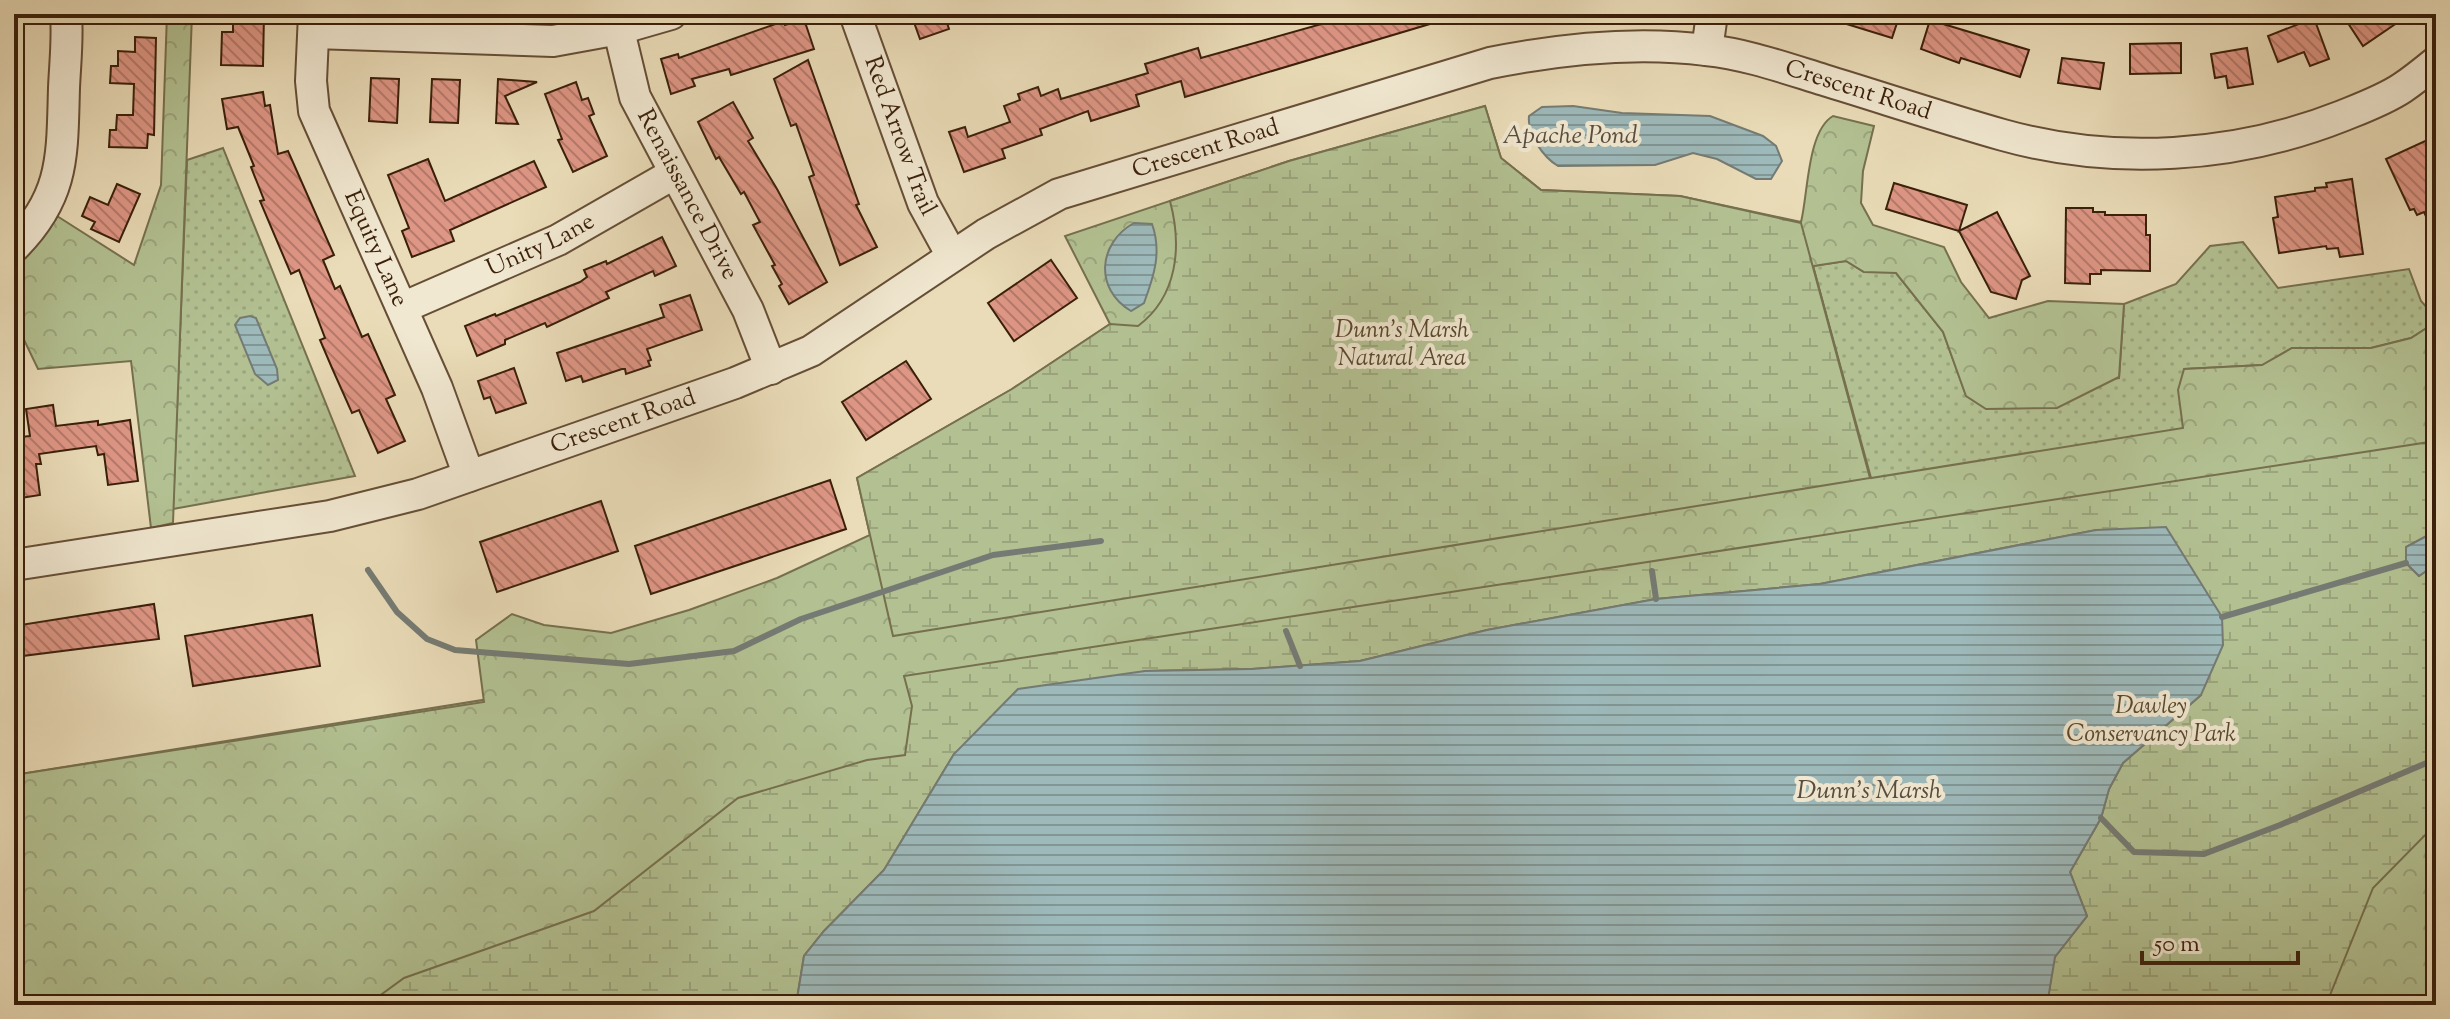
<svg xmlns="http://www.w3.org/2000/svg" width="2450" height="1019" viewBox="0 0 2450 1019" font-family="'Sorts Mill Goudy',serif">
  <defs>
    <pattern id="grass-dots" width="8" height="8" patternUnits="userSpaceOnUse" patternTransform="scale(2)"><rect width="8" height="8" fill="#b3c192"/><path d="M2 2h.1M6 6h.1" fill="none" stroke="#9ba57d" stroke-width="1.8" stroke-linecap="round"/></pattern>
    <pattern id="forest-crowns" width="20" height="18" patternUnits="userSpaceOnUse" patternTransform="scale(2)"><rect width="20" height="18" fill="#b3c192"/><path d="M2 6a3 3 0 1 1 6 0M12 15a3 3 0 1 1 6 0" fill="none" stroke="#9ba57d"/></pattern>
    <pattern id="wetland-marsh" width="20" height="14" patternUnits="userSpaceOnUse" patternTransform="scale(2)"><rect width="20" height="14" fill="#b3c192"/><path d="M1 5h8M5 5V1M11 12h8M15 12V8" fill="none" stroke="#9ba57d"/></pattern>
    <pattern id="water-rules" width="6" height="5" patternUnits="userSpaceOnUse" patternTransform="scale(2)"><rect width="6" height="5" fill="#9db9ba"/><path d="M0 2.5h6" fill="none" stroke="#819695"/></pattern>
    <pattern id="building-back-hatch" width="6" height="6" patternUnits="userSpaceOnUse" patternTransform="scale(2)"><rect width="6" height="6" fill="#de9685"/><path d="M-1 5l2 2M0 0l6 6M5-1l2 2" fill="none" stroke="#b57a6b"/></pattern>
  </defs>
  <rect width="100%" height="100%" fill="#eadcb8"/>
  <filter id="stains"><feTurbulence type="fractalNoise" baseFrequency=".0025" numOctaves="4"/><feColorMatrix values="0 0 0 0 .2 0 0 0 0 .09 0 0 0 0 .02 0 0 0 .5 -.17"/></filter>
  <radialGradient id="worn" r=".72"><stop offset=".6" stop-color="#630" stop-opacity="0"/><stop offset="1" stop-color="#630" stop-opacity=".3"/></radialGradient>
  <g fill="url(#grass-dots)" stroke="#76704e" stroke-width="2">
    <path d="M223,148L355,476L173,509L187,160Z"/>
    <path d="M2243,242L2278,288L2409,269L2421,301L2436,318V322L2411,338L2371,348H2292L2263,365L2184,369L2436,441L14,775L1870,478L1813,266L1846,261L1864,272H1895L1943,332L1966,395L2119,378L2124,304L2176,284L2210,246Z"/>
  </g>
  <g fill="url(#forest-crowns)" stroke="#76704e" stroke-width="2">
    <path d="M167,14H192L173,523L151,528L131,361L38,369L14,319V263L39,241L57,216L134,265L161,185Z"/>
    <path d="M1485,106L1501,158L1541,190L1680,196L1801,222C1808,195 1807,131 1833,116L1874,126L1863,171L1861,203L1873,225L1944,247L1961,282L1989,318L2048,301L2124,304L2119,377L2057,408L1986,409L1966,396L1943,332L1896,273L1864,272L1846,261L1813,266L1871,478L2183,428L2178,390L2184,369L2262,365L2292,348H2371L2411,338L2436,322V1005H14V775L484,702L476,640L512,614L544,625L611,633L689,610L777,578L870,535L857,478L1012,389L1110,324L1065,236L1289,161Z"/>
  </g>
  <g fill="url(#wetland-marsh)" stroke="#76704e" stroke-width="2">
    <path d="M1485,106L1501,158L1541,190L1680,196L1801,223L1870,478L893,636L857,478L1012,389L1110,324L1138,326C1178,296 1182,246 1170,201L1289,161Z"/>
    <path d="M2436,441V531L2406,547V563L2419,576L2436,564V827L2431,829L2373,888L2326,1005H2047L2054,958L2087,916L2070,872L2101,818L2109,789L2123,763L2201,695L2096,530L1820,584L1656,599L1487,630L1360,661L1252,669L1145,671L954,754L884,870L824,931L804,956L796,1005H367L404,978L594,911L738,798L867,760L905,755L912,706L904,676Z"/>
  </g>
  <g fill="url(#water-rules)" stroke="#757b74" stroke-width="2">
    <path d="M1573,106L1622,113L1710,116L1763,136L1776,146L1782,161L1771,179H1756L1717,159L1693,153L1655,165L1558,166C1543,157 1527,134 1529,116L1542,107Z"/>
    <path d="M1134,223L1152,224C1162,252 1154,276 1144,303L1131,311C1094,289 1098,243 1134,223Z"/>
    <path d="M250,316L256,318L277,369L278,380L268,385L255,374L235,325L240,318Z"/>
    <path d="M2166,527L2222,617L2223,645L2201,695L2123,763L2109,789L2101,818L2070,872L2087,916L2055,957L2047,1005H796L804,956L824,931L884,870L954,754L1018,689L1145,671L1252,669L1360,661L1487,630L1656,599L1820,584L2096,530Z"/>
    <path d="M2436,531V564L2419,576L2406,563V547Z"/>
  </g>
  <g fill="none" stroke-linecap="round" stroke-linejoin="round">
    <g stroke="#757b74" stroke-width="6">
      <path d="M368,570L397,612L427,639L455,650L629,664L734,651L801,619L993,555L1101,541"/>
      <path d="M1652,571L1656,599"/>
      <path d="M2222,617L2406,563"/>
      <path d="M1286,631L1300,666"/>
      <path d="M2101,818L2134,852L2204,854L2280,825L2436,759"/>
    </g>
  </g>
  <g fill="url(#building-back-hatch)" stroke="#3a1f0a" stroke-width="2">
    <path d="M233,14H264L263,66L221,65L222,32H233Z"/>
    <path d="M911,14H944L949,29L920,39Z"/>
    <path d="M1357,14H1449L1450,18L1185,97L1181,81L1136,95L1139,106L1091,121L1088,111L1040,129L1042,135L1002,149L1005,158L964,172L949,132L965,127L968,137L1010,122L1004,106L1020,100L1018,94L1038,87L1041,96L1058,89L1061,99L1148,73L1145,64L1198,48L1201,58Z"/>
    <path d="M1827,14H1900L1892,38L1827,18Z"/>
    <path d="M2342,14H2410L2363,46Z"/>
    <path d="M2314,18L2329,59L2310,66L2304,52L2278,62L2268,36Z"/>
    <path d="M804,19L814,49L731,75L729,69L692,79L695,86L671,94L661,59L678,54L679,58L784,21L785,25Z"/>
    <path d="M1930,20L2029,50L2020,77L1961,58L1959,63L1921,49Z"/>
    <path d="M135,37L156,38L154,135L148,134L147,148L109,147L110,130H116L117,115H133L134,84L110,83L111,66H118V51L135,52Z"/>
    <path d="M2181,43V73L2130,74V44Z"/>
    <path d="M2247,48L2253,84L2228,88L2226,76L2215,78L2211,54Z"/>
    <path d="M2062,58L2104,63L2100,89L2058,83Z"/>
    <path d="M808,60L859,204L856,205L877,247L840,265L809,177L814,175L796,124L791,126L774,79Z"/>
    <path d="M371,78L399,79L397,123L369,121Z"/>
    <path d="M432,79L460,80L458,123L430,122Z"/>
    <path d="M498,79L537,82L505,96L518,124L496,123Z"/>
    <path d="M576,82L582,100L588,98L594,114L589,116L607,156L573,172L558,140L562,139L545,94Z"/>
    <path d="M263,92L265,106L270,105L278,154L288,151L334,255L323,260L335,289L340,286L362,337L368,334L395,395L386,399L405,441L378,453L359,410L352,413L332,368L320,340L325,338L299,270L291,274L260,201L264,200L251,167L254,166L238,127L227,129L222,99Z"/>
    <path d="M733,102L753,138L748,141L777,189L827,282L789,304L779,286L782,284L772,266L775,265L753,225L760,222L744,192L741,194L719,157L716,159L698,122Z"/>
    <path d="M2436,136V238L2424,212L2417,215L2414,209L2410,210L2386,159Z"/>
    <path d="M428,159L445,201L534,161L546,187L450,230L454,241L412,257L402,231L409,228L388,175Z"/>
    <path d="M2352,179L2363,254L2340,257L2338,248L2327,249L2326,246L2279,253L2273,218L2278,217L2275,197L2315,191V188L2327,187L2326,183Z"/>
    <path d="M1894,183L1967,205L1959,231L1997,212L2030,276L2022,280L2016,299L1991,292L1959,231L1886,209Z"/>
    <path d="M117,184L140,194L119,242L91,229L95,222L82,216L90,197L108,205Z"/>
    <path d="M2066,208H2093V212H2105V215H2146V235H2150V271L2101,270V274H2090V284L2065,283Z"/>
    <path d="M662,237L676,266L655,276L653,271L606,292L609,298L547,327L545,323L505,340V344L477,356L465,326L495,314L496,316L580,282L587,277L584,270L606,261L607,264Z"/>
    <path d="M1051,260L1077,298L1014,341L988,303Z"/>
    <path d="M690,295L702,330L647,349L651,360L648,361L650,366L626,374L625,369H622L583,382L581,376L566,381L557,353L664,317L660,305Z"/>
    <path d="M906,361L931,399L866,440L842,402Z"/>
    <path d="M514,368L526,403L496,413L490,397L484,399L478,381Z"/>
    <path d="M53,405L56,426L98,421V425L130,420L138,481L108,485L104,454L98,455L96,446L60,451L39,454L41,464H36L40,495L14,499V438L30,436L26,409Z"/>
    <path d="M830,480L846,529L651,594L635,546Z"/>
    <path d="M601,501L618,551L497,592L480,542Z"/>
    <path d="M154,604L159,639L14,657V626Z"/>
    <path d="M312,615L320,666L193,686L185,636Z"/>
  </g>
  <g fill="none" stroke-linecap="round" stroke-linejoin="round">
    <g stroke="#664e36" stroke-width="34">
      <g id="minor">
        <path id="s1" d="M314,14L311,81L314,111L437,388L469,476"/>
        <path id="s2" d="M615,14L635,97L748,310L771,369"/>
        <path id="s3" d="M855,14L923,203L952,256"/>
        <path d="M314,33L553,41L619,29L671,14"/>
        <path d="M1707,50L1712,14"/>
        <path d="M14,247C65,196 62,155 64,88C65,64 68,38 66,14"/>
        <path id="s4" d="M402,308L558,240L675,173"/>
        <path id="s5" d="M14,565L330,516L418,494L735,383L811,351L986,234L1059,194L1490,63C1560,49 1635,41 1706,50C1746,54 1785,68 1824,80C1883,98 1943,118 2003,135C2113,166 2236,158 2342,116C2362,108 2384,100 2402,88C2414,80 2425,71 2436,62"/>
      </g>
    </g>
    <use href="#minor" stroke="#f1e8d1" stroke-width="30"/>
  </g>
  <g text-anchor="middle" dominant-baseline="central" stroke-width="8" stroke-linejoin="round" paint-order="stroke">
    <g font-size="24" fill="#3a1f0a" stroke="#f1e8d1">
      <text stroke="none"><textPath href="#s5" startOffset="1948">Crescent Road</textPath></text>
      <text stroke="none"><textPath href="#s3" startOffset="130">Red Arrow Trail</textPath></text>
      <text stroke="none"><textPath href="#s5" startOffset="1276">Crescent Road</textPath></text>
      <text stroke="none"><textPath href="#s2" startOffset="196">Renaissance Drive</textPath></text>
      <text stroke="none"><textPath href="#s4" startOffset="152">Unity Lane</textPath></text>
      <text stroke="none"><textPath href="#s1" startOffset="248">Equity Lane</textPath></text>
      <text stroke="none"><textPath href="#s5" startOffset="628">Crescent Road</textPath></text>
    </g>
    <g font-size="24" font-style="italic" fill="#58482c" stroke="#f1e8d1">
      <text x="1402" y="331">Dunn's Marsh<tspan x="1402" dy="28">Natural Area</tspan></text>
      <text x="2151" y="707">Dawley<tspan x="2151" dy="28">Conservancy Park</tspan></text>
    </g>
    <g font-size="26" font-style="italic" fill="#584d3f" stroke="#f1e8d1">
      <text x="1570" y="136">Apache Pond</text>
      <text x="1869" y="791">Dunn's Marsh</text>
    </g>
  </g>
  <rect width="2450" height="1019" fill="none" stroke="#eadcb8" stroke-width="48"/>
  <rect x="16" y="16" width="2418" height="987" fill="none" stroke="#3a1f0a" stroke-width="4"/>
  <rect x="24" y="24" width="2402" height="971" fill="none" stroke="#3a1f0a" stroke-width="2"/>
  <path d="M2142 951v12h156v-12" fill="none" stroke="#3a1f0a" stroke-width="4"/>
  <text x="2154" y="951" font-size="24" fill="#3a1f0a" stroke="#f1e8d1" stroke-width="6" paint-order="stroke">50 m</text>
  <rect width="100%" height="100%" filter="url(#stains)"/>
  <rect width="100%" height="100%" fill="url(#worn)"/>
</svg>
